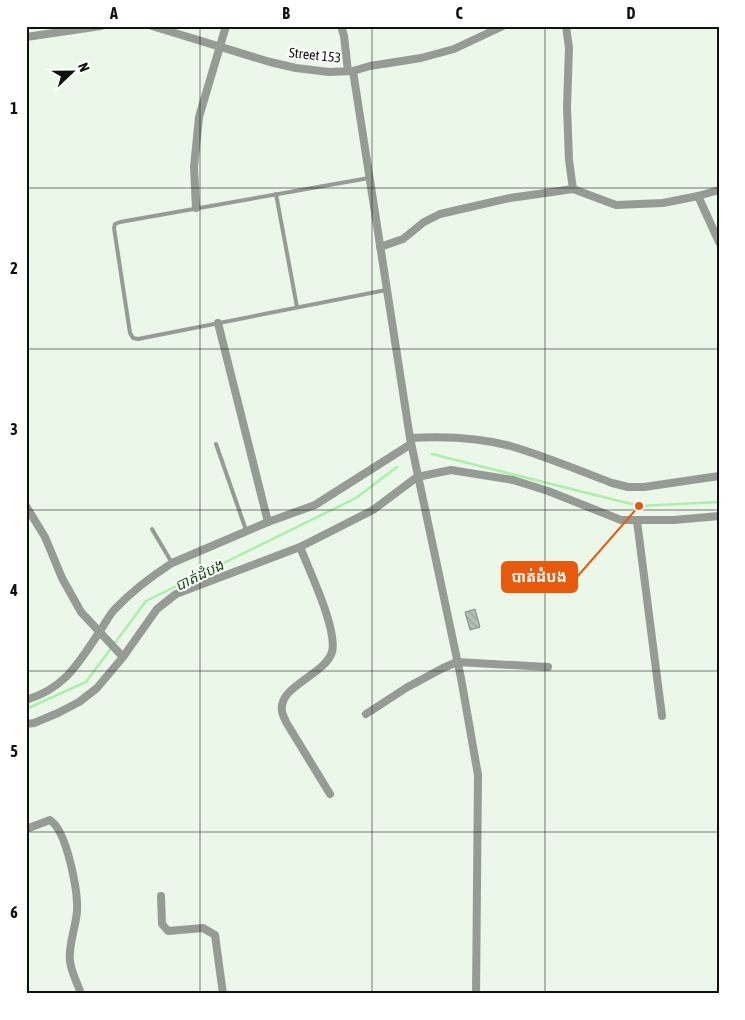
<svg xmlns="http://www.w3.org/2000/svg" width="745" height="1020" viewBox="0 0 745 1020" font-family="'Asap Condensed','Noto Sans Khmer',sans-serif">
  <defs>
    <pattern id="building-back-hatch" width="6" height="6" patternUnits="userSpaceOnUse" patternTransform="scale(1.25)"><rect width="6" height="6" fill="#b2bfb1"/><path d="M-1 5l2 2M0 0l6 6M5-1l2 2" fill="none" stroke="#98a397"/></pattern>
  </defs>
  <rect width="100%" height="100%" fill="#eaf7e9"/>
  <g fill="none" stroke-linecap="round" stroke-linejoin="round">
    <g stroke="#acefa9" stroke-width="2.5">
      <path d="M432,454L639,506L719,502"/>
      <path d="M26,709L86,682L146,601L356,498L397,467"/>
    </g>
  </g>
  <path fill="url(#building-back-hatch)" stroke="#808b7f" d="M475,609L480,627L470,630L465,612Z"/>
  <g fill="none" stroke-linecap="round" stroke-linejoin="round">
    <g stroke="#969b96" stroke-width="4">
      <path d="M369,178L120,222L115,224L114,228L130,333L133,338L138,339L386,290"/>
      <path d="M276,194L297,307"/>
      <path d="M216,444L246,530"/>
      <path d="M152,529L172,563"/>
    </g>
    <g stroke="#969b96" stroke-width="8">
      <path d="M152,26L270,62L296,68L329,72L353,71L370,66L421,58L454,49L503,26"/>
      <path d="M341,26L344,36L348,71"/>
      <path d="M566,26L569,48L567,107L569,160L573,189L616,205L663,203L698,196L719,190"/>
      <path d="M26,37L101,26"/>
      <path d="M353,71L410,438L461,678L478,775L476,994"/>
      <path d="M698,196L719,242"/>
      <path d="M196,208L194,167L199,117L226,26"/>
      <path d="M380,247L403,239L424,222L440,214L510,198L573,189"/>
      <path d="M218,323L268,522"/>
      <path d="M410,438C446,436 482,437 517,448C549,458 581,471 612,483L628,487H644L719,476"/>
      <path d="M26,506L45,537L62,578L81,612L123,657"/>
      <path d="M637,521L662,716"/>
      <path d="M300,547C309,570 338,630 332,652C325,675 278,686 282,711C282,714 285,719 286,722L330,794"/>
      <path d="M26,700C65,688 78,664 100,631C105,624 109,615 115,609C132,591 152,576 172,563L268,522L315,505L411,444"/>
      <path d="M366,714L406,688L443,668L457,662L548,667"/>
      <path d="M26,724L34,723L58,713L79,702L97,688L123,657L157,609L176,594L300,547L373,510L417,477L451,470L513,480L548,491L621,520H674L719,516"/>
      <path d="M26,829L50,820C67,831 78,891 77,911C76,927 68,945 70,961C71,972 78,984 81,994"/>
      <path d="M161,896L162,924L168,931L203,928L215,935L223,994"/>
    </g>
  </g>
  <path fill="none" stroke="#0e120e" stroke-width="1" stroke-opacity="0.55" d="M200,26V994M372,26V994M545,26V994M26,188H719M26,349H719M26,510H719M26,671H719M26,832H719"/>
  <g text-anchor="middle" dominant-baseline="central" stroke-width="4" stroke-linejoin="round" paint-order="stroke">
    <g font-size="14" fill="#0e120e" stroke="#fff">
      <text transform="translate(315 55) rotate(6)">Street 153</text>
    </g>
    <g font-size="15" font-style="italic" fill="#135615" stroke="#fff">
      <text transform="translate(199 575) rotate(-26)">បាត់ដំបង</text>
    </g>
  </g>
  <path fill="none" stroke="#e8590c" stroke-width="2" d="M639 506L577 577"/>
  <circle fill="#e8590c" stroke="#fff" stroke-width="2" cx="639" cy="506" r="5"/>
  <rect fill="#e8590c" stroke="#e8590c" stroke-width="2" x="502" y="562" width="75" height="30" rx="5"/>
  <g font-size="15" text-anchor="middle" font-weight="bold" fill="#fff">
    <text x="539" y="582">បាត់ដំបង</text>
  </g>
  <rect width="745" height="1020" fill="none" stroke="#ffffff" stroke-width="55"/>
  <g transform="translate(72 72) rotate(68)" stroke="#ffffff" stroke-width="4" paint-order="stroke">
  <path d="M0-4L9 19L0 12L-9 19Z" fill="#0e120e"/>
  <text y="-8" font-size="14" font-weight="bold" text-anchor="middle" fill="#0e120e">N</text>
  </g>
  <rect x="28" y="28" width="690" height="964" fill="none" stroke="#0e120e" stroke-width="2"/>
  <g font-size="16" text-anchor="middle" font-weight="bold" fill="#0e120e">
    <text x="114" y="19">A</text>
    <text x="286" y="19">B</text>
    <text x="459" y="19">C</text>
    <text x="631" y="19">D</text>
    <text x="14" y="114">1</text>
    <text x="14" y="274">2</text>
    <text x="14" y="435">3</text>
    <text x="14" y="596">4</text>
    <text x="14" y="757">5</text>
    <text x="14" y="918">6</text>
  </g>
</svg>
